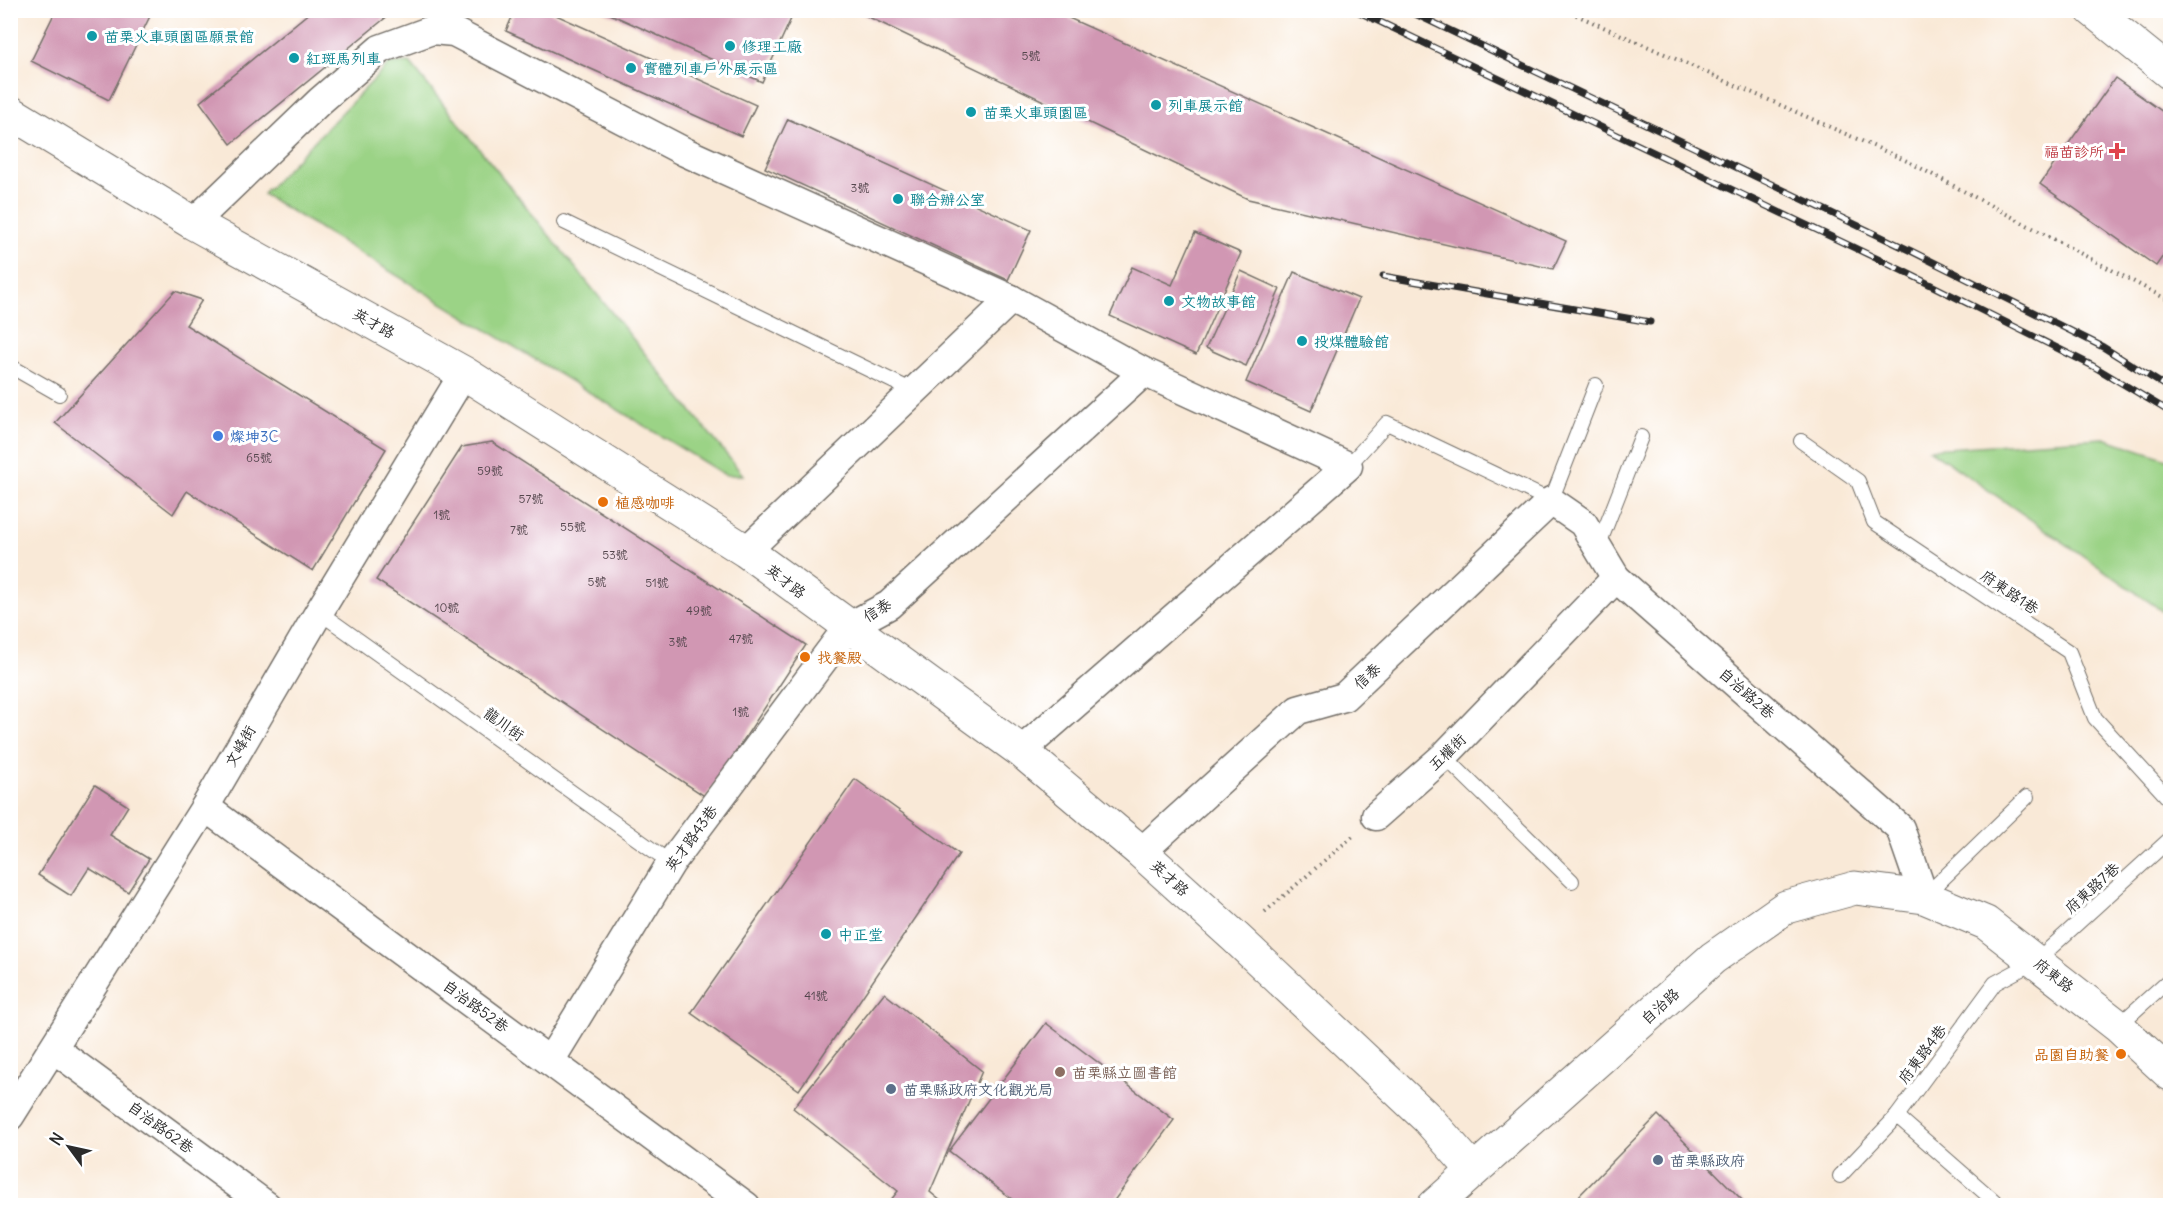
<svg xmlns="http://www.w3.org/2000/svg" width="2181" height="1216" viewBox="0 0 2181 1216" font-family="Delius,'LXGW WenKai TC',sans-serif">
  <rect width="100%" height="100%" fill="#fff"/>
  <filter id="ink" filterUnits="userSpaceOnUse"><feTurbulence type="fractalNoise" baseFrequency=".0167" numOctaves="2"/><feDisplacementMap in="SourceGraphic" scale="12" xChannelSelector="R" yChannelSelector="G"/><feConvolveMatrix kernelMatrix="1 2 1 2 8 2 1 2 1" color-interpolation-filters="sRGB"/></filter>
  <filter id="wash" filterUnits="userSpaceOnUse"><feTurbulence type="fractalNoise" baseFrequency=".008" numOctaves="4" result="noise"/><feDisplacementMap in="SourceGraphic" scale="24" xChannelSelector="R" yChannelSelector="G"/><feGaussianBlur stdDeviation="1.35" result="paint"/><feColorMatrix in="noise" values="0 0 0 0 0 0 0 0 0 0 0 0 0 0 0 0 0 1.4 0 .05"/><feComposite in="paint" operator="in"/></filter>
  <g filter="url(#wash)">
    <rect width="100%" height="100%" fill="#f9e9d7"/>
    <g fill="#9bd386" stroke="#637f58" stroke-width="1.5">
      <path d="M410,63L743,475H725L263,194L389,64Z"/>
      <path d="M2104,438L2170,460V616L1929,449Z"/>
    </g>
    <g id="blocks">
      <g fill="#d197b3">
        <path d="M56,10H153L109,100L31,61Z"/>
        <path d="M515,10H545L756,105L741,136L506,31Z"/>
        <path d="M601,10H795L762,82Z"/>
        <path d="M854,10H1051L1566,241L1553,269L1248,199Z"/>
        <path d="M310,12L389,15L231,144L200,102Z"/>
        <path d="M2115,78L2170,117V246L2156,266L2040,184Z"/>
        <path d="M788,119L1031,230L1008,280L765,168Z"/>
        <path d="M1195,233L1241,253L1196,355L1110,316L1132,267L1172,285Z"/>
        <path d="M1241,271L1280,289L1246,366L1206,348Z"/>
        <path d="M1294,272L1359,299L1311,411L1246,382Z"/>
        <path d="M175,291L202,300L186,325L386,449L313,571L187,491L173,514L55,423Z"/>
        <path d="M492,442L806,645L706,797L376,580L462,447Z"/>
        <path d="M855,779L959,854L799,1090L691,1013Z"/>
        <path d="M95,785L128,806L110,835L149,859L128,892L89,868L71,896L38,875Z"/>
        <path d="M884,993L982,1071L930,1192L947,1206H886L898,1191L793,1108Z"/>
        <path d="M1046,1023L1174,1120L1110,1206H1021L949,1151Z"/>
        <path d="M1658,1115L1748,1206H1569Z"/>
      </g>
    </g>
  </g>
  <g filter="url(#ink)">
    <use href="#blocks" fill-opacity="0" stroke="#736e67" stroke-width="1.5"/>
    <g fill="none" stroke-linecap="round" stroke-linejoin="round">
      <g stroke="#736e67" stroke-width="16">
        <g id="lane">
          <path d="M564,222L913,391"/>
          <path d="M10,366L59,394"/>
          <path d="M1801,441L1858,481L1874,522L2069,652L2095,718L2170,800"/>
          <path d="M1348,466L1387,423L1551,501L1596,385"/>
          <path d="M1598,547L1641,437"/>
          <path d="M319,612L671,863"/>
          <path d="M1444,756L1572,881"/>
          <path d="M1925,896L2027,797"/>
          <path d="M2118,1026L2170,979"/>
          <path d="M1897,1116L2000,1206"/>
          <path d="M1840,1176L1897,1116L1995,983L2036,961L2170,839"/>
        </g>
      </g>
      <g stroke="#736e67" stroke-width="31">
        <g id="street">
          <path d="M193,223L320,101L380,49L432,30L454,32L685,152L1011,299L1144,372L1348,466L1021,751"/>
          <path d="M746,551L1011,299"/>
          <path d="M205,807L746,1206"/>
          <path d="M1376,816L1444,756L1616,578"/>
          <path d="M1141,852L1298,710L1344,697L1551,501L1583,523L1616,578L1900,828L1924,897"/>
          <path d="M54,1049L267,1206"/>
          <path d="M550,1061L671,863L848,627L889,605L1144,372"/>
          <path d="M10,1116L205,807L319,612L464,373"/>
        </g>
      </g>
      <g stroke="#736e67" stroke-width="35">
        <g id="secondary">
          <path d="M2092,10L2170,73"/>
          <path d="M10,112L193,223L464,373L746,551L1021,751L1141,852L1236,938L1427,1118L1473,1170"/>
          <path d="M1434,1206L1713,958L1786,907L1855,888L1924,897L1986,923L2118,1026L2170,1074"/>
        </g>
      </g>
      <g stroke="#736e67" stroke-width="4" stroke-dasharray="1.5 4.5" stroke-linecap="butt">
        <path d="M1565,10L1907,161L2170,301"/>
        <path d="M10,22L16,10"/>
        <path d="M1265,912L1353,836"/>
      </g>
      <use href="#lane" stroke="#fff" stroke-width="14"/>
      <use href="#street" stroke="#fff" stroke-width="28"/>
      <use href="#secondary" stroke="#fff" stroke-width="33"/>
      <g stroke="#2b2b2b" stroke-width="7">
        <g id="rail">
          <path d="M1355,10L1903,271L2093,366L2170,412"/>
          <path d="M1407,10L1911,251L2103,347L2170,389"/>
          <path d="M1383,276L1650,322"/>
        </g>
      </g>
      <use href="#rail" stroke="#fff" stroke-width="4.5" stroke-dasharray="14" stroke-linecap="butt"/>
    </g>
  </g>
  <g fill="#0f9aa8" stroke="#fff" stroke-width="2">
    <circle cx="92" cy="36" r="6"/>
    <circle cx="730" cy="46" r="6"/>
    <circle cx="294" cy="58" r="6"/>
    <circle cx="631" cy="68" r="6"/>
    <circle cx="1156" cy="105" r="6"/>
    <circle cx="971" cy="112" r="6"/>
    <circle cx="898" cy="199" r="6"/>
    <circle cx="1169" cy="301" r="6"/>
    <circle cx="1302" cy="341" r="6"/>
    <circle cx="826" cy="934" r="6"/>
  </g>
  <path fill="#e0444e" stroke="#fff" stroke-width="2" d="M2114 142h6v6h6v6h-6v6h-6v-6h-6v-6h6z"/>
  <circle fill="#3f7fe0" stroke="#fff" stroke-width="2" cx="218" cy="436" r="6"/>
  <g fill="#e8710a" stroke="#fff" stroke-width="2">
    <circle cx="603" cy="502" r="6"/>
    <circle cx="805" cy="657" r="6"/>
    <circle cx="2121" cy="1054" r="6"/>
  </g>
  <circle fill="#8d6e63" stroke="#fff" stroke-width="2" cx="1060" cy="1072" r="6"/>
  <g fill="#5c6f8a" stroke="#fff" stroke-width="2">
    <circle cx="891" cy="1089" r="6"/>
    <circle cx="1658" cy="1160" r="6"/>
  </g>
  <g text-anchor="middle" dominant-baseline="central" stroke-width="6" stroke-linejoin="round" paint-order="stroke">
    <g font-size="12" fill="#54464d">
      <text x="1031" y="55">5號</text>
      <text x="860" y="187">3號</text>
      <text x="259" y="457">65號</text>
      <text x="490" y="470">59號</text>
      <text x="531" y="498">57號</text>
      <text x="442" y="514">1號</text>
      <text x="573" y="526">55號</text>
      <text x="519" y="529">7號</text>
      <text x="615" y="554">53號</text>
      <text x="597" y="581">5號</text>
      <text x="657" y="582">51號</text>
      <text x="447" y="607">10號</text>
      <text x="699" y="610">49號</text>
      <text x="741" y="638">47號</text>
      <text x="678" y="641">3號</text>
      <text x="741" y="711">1號</text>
      <text x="816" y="995">41號</text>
    </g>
    <g font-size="15" fill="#0d838f" stroke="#fff" text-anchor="start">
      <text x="104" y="36">苗栗火車頭園區願景館</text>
      <text x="742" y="46">修理工廠</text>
      <text x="306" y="58">紅斑馬列車</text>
      <text x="643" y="68">實體列車戶外展示區</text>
      <text x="1168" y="105">列車展示館</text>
      <text x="983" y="112">苗栗火車頭園區</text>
      <text x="910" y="199">聯合辦公室</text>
      <text x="1181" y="301">文物故事館</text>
      <text x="1314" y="341">投煤體驗館</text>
      <text x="838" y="934">中正堂</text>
    </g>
    <g font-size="15" fill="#be3a42" stroke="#fff" text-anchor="end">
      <text x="2104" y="151">福苗診所</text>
    </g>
    <g font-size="15" fill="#2b2b2b" stroke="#fff">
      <text transform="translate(374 323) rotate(29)">英才路</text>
      <text transform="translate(786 581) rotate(37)">英才路</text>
      <text transform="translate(2010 592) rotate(34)">府東路1巷</text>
      <text transform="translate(877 610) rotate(-32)">信泰</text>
      <text transform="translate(1367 676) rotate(-43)">信泰</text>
      <text transform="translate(1747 693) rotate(41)">自治路2巷</text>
      <text transform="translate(504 724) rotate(35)">龍川街</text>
      <text transform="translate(240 746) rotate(-60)">文峰街</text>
      <text transform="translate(1447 752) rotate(-44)">五權街</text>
      <text transform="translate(691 838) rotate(-54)">英才路43巷</text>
      <text transform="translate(1170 878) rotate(42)">英才路</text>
      <text transform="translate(2092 888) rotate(-42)">府東路7巷</text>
      <text transform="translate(2054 975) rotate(38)">府東路</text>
      <text transform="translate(476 1006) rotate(36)">自治路52巷</text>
      <text transform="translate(1660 1006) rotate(-42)">自治路</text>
      <text transform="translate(1922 1054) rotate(-53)">府東路4巷</text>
      <text transform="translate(161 1127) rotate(36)">自治路62巷</text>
    </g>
    <g font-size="15" fill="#366cbe" stroke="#fff" text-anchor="start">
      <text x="230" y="436">燦坤3C</text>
    </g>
    <g font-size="15" fill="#c56008" stroke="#fff" text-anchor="start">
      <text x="615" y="502">植感咖啡</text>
      <text x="817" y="657">找餐殿</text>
      <text x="2109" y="1054" text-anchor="end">品園自助餐</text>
    </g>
    <g font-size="15" fill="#785e54" stroke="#fff" text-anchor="start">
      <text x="1072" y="1072">苗栗縣立圖書館</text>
    </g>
    <g font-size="15" fill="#4e5e75" stroke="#fff" text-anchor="start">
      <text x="903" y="1089">苗栗縣政府文化觀光局</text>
      <text x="1670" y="1160">苗栗縣政府</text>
    </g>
  </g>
  <rect width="2181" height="1216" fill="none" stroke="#fff" stroke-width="36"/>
  <g transform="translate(69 1147) rotate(303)" stroke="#ffffff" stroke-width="4.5" paint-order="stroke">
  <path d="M0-4.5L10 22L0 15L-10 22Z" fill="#2b2b2b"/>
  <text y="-9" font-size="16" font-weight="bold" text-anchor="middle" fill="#2b2b2b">N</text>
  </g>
</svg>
